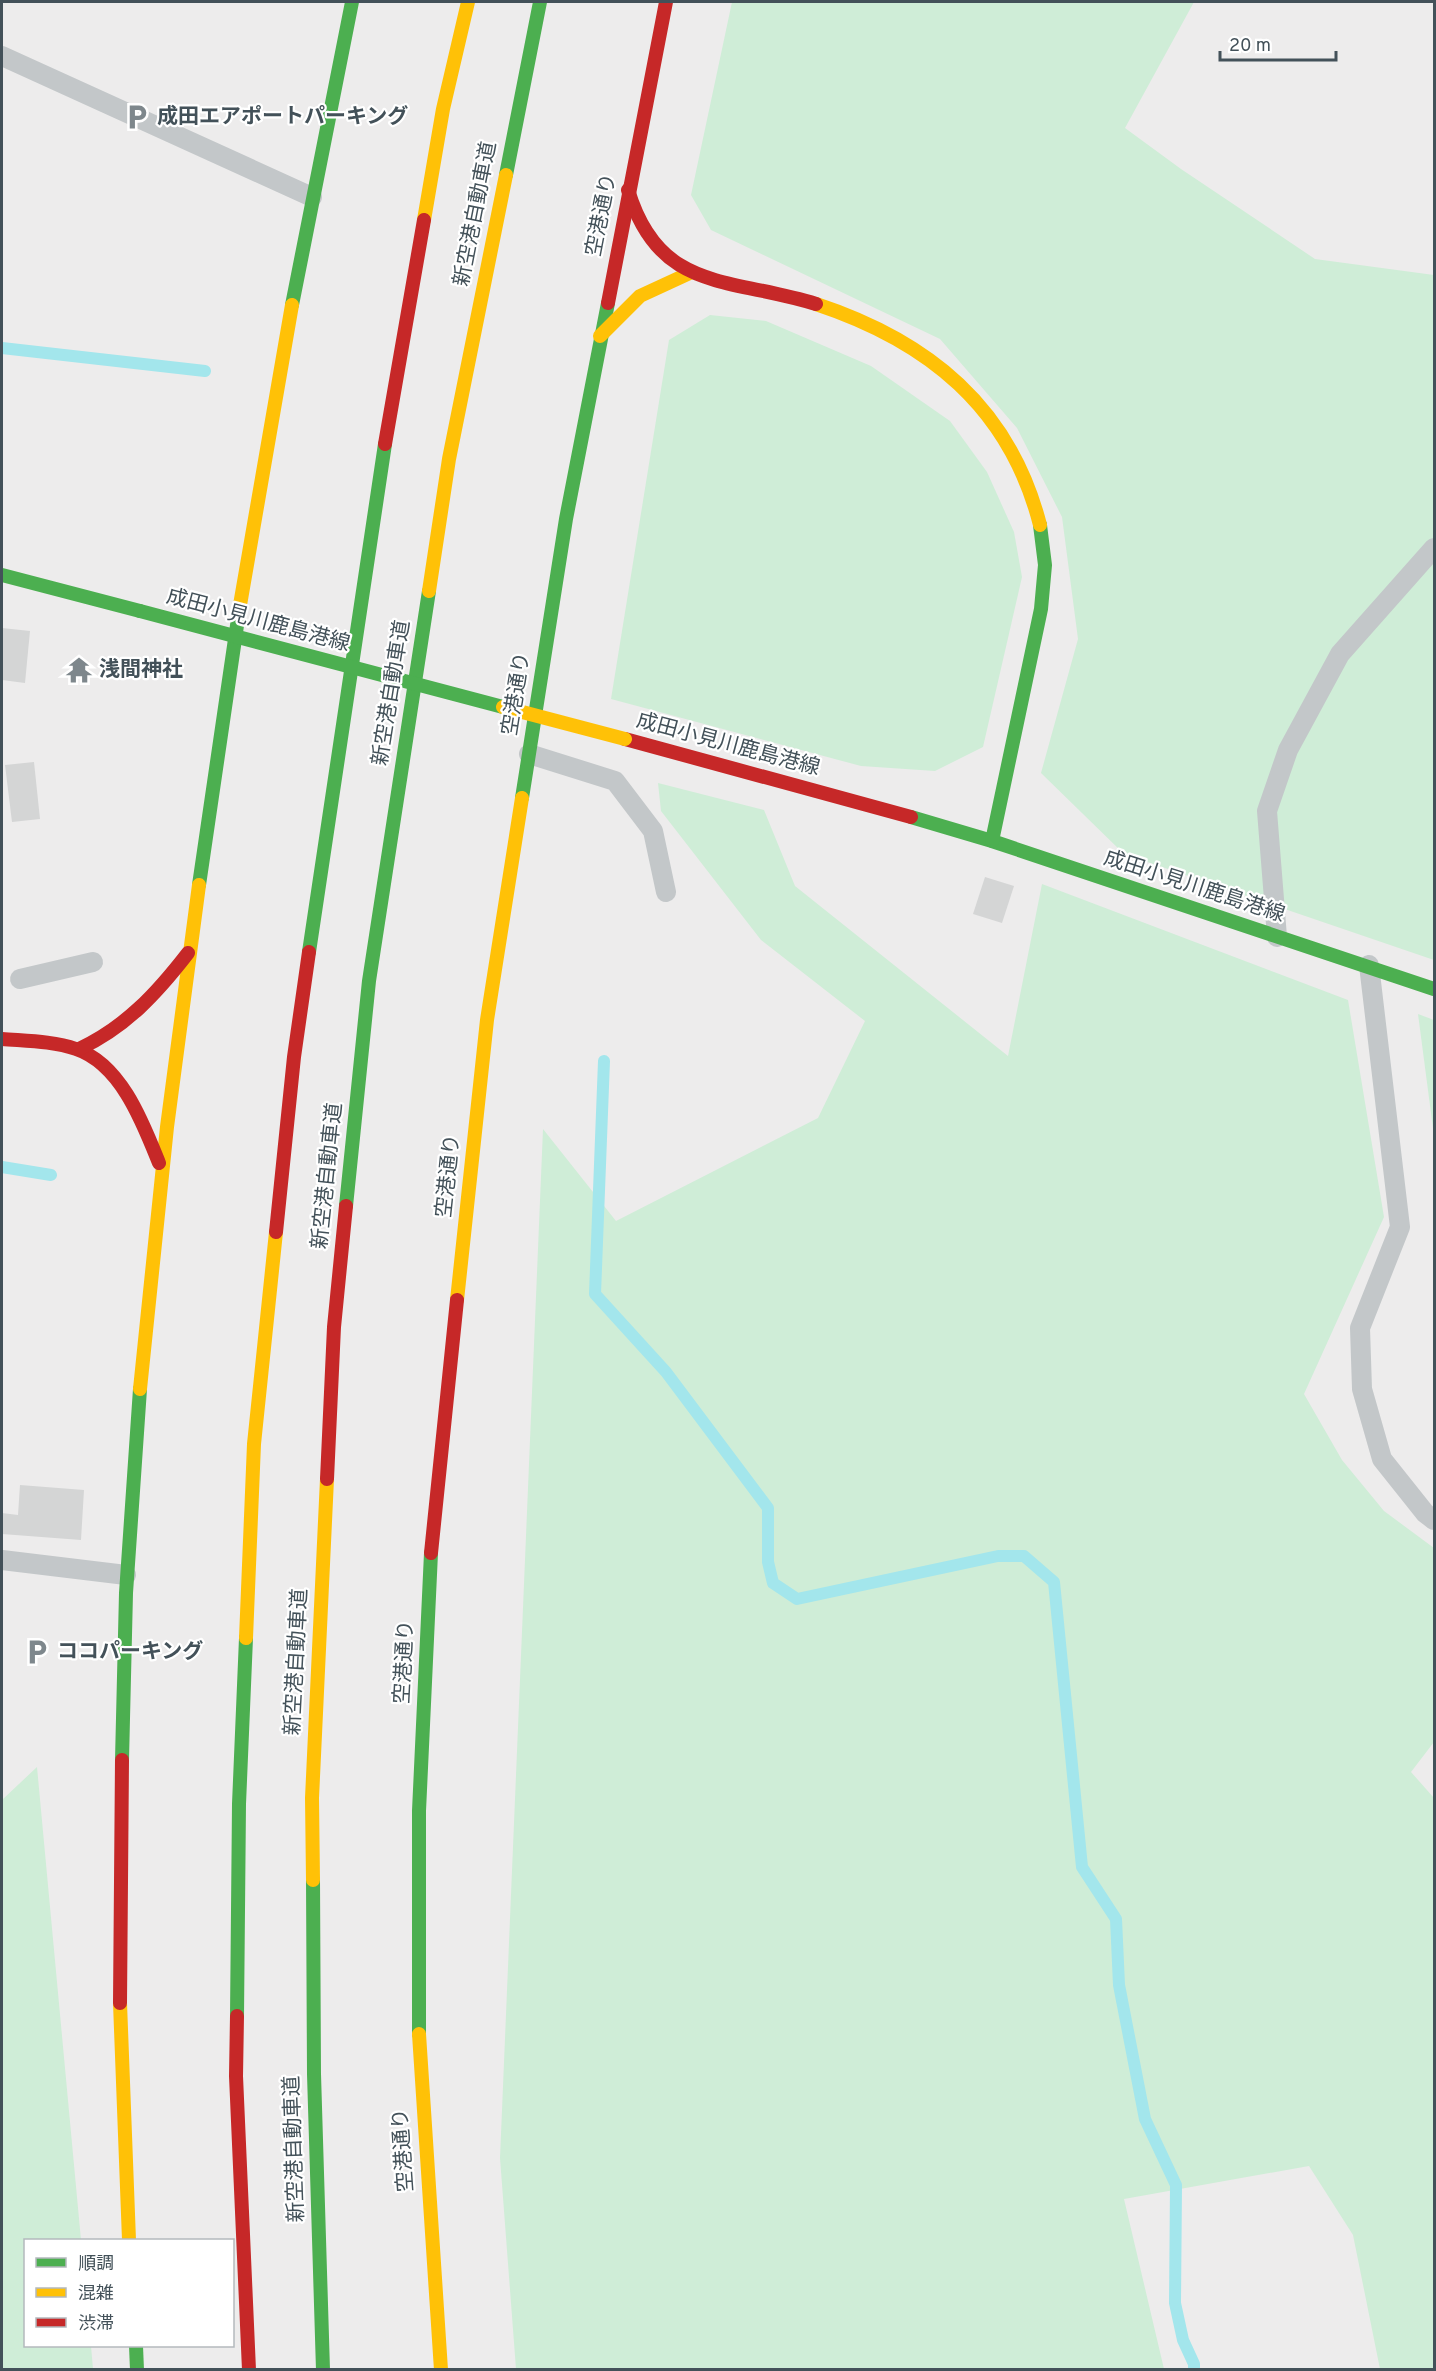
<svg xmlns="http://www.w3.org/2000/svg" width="1436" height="2371" viewBox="0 0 1436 2371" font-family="Overpass,'Noto Sans JP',sans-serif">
  <rect width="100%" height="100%" fill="#edecec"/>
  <g fill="#cfedd7">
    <path d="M732,2H1194L1125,128L1181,169L1315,259L1434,275V960L1124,854L1041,773L1078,639L1062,517L1017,428L940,339L711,230L691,195Z"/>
    <path d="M710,315L766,321L871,366L950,421L987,472L1014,532L1022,577L983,747L935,771L861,766L611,699L669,340Z"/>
    <path d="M658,783L764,810L795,886L1008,1056L1042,884L1348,1000L1384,1217L1304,1394L1342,1460L1384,1511L1434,1548V1742L1411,1772L1434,1798V2369H1380L1353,2235L1309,2166L1124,2199L1164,2369H516L500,2158L543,1129L616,1221L818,1118L865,1021L761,940L661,811Z"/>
    <path d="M1418,1014L1434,1020V1136Z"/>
    <path d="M37,1767L81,2240H26V2346H91L93,2369H2V1800Z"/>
  </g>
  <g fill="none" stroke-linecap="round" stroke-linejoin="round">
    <g stroke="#a3e6ec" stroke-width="12">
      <path d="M2,348L205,371"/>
      <path d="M604,1061L595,1294L666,1372L768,1508V1562L773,1583L797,1599L998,1556H1024L1054,1582L1082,1867L1116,1919L1119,1985L1145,2119L1176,2185L1175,2303L1183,2340L1194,2364V2370"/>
      <path d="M2,1167L51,1175"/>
    </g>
  </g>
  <g fill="#d4d5d5">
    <path d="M2,628L30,631L25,683L2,680Z"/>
    <path d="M34,762L40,819L12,822L5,765Z"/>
    <path d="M985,877L1014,886L1002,923L973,914Z"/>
    <path d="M20,1485L84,1490L81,1540L2,1534V1513L18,1515Z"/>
  </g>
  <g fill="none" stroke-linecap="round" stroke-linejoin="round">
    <g stroke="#c3c7c9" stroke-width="20">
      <path d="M2,56L312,197"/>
      <path d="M529,754L615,781L653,831L666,892"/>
      <path d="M1277,937L1267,811L1288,750L1340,654L1434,548"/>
      <path d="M1369,965L1400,1227L1360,1328L1362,1389L1382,1459L1425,1513L1434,1520"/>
      <path d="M20,979L93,962"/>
      <path d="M2,1560L126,1575"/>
    </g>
    <g stroke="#4caf50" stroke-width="14">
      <path d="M506,175L540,2"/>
      <path d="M292,305L352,2"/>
      <path d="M2,575L140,611"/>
      <path d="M522,798L566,519L608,303"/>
      <path d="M911,817L992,841L1434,989"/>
      <path d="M992,841L1041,609L1045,565L1040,525"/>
      <path d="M199,885L240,605"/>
      <path d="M309,952L385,444"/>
      <path d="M346,1206L369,981L429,591"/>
      <path d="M122,1760L126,1593L140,1389"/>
      <path d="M313,1880L314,2074L323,2370"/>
      <path d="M237,2016L239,1804L246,1638"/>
      <path d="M419,2034V1811L431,1553"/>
      <path d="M136,2346L137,2370"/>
    </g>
    <g stroke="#ffc107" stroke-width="14">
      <path d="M424,220L443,109L468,2"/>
      <path d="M816,304C928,341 1010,407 1040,525"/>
      <path d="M600,336L640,296L692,272"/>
      <path d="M429,591L449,459L506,175"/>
      <path d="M240,605L292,305"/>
      <path d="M457,1300L487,1020L522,798"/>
      <path d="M140,1389L167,1127L199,885"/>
      <path d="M246,1638L254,1444L276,1232"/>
      <path d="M313,1880L312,1798L327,1479"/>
      <path d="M120,2003L129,2240"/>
      <path d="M419,2034L441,2370"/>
    </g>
    <g stroke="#c62828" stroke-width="14">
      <path d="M628,190C659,293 730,277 816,304"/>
      <path d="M608,303L666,2"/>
      <path d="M385,444L424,220"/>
      <path d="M625,739L911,817"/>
      <path d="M2,1039C26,1041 53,1041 76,1049C121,1064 143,1123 159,1163"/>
      <path d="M79,1049C126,1027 157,993 188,953"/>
      <path d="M276,1232L294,1057L309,952"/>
      <path d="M327,1479L334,1327L346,1206"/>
      <path d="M431,1553L457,1300"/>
      <path d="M120,2003L122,1760"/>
      <path d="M237,2016L236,2076L249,2370"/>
    </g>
    <path stroke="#4caf50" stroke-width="14" d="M140,611L503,707"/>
    <path stroke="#ffc107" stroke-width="14" d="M503,707L625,739"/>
  </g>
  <defs>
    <g id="parking-bare" transform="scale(2.07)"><path d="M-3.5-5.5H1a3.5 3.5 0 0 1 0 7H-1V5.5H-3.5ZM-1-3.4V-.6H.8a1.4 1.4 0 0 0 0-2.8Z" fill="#7e878c" stroke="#fff" stroke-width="2.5" paint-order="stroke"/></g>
    <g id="temple-bare" transform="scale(2.07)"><path d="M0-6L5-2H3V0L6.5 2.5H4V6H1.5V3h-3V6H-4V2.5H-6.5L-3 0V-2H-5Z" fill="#7e878c" stroke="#fff" stroke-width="2.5" paint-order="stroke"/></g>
  </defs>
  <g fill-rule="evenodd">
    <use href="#parking-bare" x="137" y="117"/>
    <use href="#temple-bare" x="79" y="670"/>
    <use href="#parking-bare" x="37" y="1652"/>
  </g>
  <g text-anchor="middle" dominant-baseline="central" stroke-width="4.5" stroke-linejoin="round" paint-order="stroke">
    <g font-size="21" font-weight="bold" fill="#435159" stroke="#fff" text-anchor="start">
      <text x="157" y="117">成田エアポートパーキング</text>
      <text x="99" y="670">浅間神社</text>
      <text x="57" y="1652">ココパーキング</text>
    </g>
    <g font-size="21" fill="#435159" stroke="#fff">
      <text transform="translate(476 214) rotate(-79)">新空港自動車道</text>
      <text transform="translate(602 215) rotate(-79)">空港通り</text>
      <text transform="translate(258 621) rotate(15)">成田小見川鹿島港線</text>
      <text transform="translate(392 693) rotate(-81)">新空港自動車道</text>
      <text transform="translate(517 694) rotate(-81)">空港通り</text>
      <text transform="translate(728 745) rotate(15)">成田小見川鹿島港線</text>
      <text transform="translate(1194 887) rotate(18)">成田小見川鹿島港線</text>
      <text transform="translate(328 1176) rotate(-84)">新空港自動車道</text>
      <text transform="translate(449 1176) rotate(-84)">空港通り</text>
      <text transform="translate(297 1662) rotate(-87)">新空港自動車道</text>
      <text transform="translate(405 1662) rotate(-87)">空港通り</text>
      <text transform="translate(295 2149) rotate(-92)">新空港自動車道</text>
      <text transform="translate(404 2150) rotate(-94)">空港通り</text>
    </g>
  </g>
  <rect width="1436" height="2371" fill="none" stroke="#435159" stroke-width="6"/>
  <rect x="24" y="2239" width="210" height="108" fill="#ffffff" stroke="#b4b9bd" stroke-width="1.5"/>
  <rect x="36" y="2258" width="30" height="9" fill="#4caf50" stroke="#b4b9bd" stroke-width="1.5"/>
  <text x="78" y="2269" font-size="18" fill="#435159">順調</text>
  <rect x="36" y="2288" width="30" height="9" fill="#ffc107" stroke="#b4b9bd" stroke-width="1.5"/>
  <text x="78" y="2299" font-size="18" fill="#435159">混雑</text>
  <rect x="36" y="2318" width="30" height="9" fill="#c62828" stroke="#b4b9bd" stroke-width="1.5"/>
  <text x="78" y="2329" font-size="18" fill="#435159">渋滞</text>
  <path d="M1220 51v9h116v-9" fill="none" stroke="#435159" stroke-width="3"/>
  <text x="1229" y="51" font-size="18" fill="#435159" stroke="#ffffff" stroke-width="4.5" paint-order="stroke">20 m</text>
</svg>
